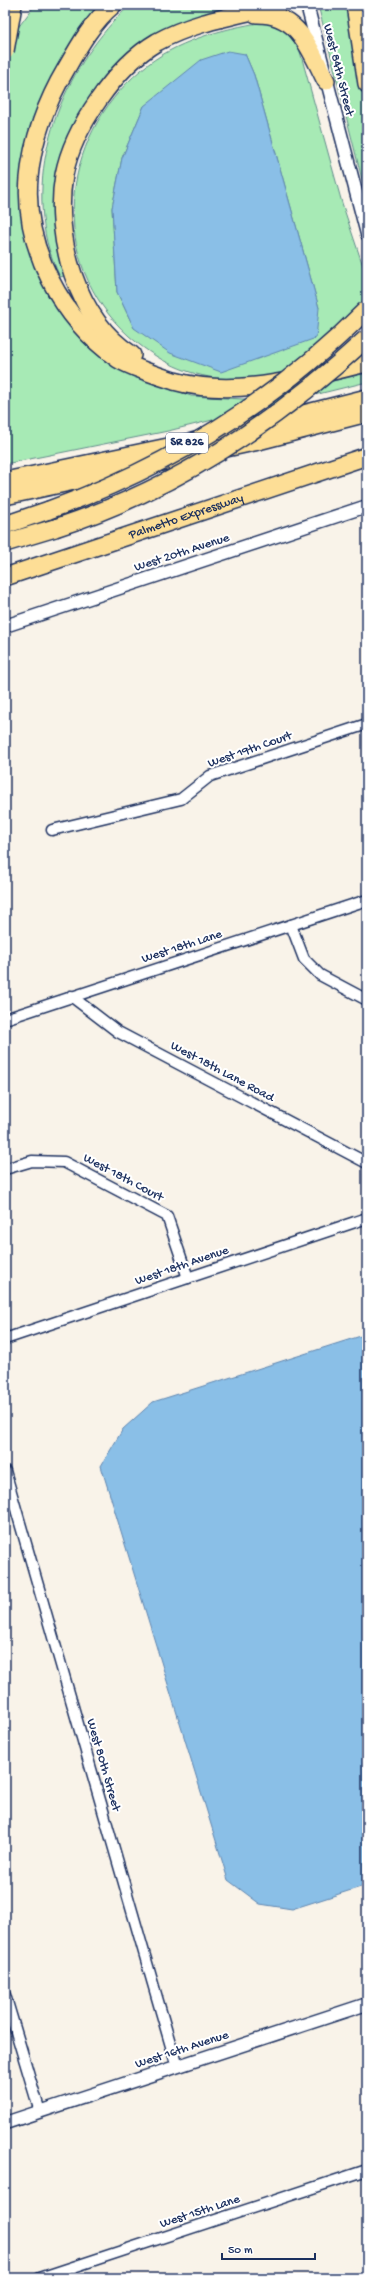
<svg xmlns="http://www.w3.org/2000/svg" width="372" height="2283" viewBox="0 0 372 2283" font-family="'Gochi Hand',sans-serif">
  <rect width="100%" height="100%" fill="#f9f3e9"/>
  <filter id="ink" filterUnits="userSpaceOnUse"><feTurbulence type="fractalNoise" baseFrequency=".025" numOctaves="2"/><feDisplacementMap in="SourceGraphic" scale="8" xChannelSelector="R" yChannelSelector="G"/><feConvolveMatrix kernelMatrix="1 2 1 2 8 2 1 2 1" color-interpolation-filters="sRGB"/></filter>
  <g filter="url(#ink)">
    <g fill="#a7eab5" stroke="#618c8a" fill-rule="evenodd">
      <path d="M35,5H108L101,13L26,166L48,291L140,377L191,396L243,399L260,398L367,373V382L168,431L5,464V45Z"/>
      <path d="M130,5H247L181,22L79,124L59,243L64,276L60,277C55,266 50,254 47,242C27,156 67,63 130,5Z"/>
      <path d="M318,5H350L367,112V199Z"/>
      <path d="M264,22L283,28L299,48L342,203L367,278V296C345,319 321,341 295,362C289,366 283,374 276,377C266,382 227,380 215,378C182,373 154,358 129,336C47,262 59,139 141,70C175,41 221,29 264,22ZM245,54L254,75L319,308L134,328L117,292L112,208L122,158L144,106Z"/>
    </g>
    <g fill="#8abfe7" stroke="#5e85b0">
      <path d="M228,51L245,54L254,75L319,308L316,338L221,372L170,353L134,328L117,292L112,208L122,158L144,106L201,60Z"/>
      <path d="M367,1334V1885L292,1909L260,1904L228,1880L101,1466L123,1429L153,1402Z"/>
    </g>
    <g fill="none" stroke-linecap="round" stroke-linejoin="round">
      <g stroke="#1b2f5e" stroke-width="13">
        <g id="minor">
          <path d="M52,830L181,799L210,776L367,724"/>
          <path d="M291,925L304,959L320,975L367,1000"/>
          <path d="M71,996L118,1032L367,1163"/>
          <path d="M5,1019L367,900"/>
          <path d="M5,1169L32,1161L64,1162L167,1216L188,1278"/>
          <path d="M5,1339L367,1218"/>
          <path d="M5,1471L177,2067"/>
          <path d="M5,1995L40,2112"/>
          <path d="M40,2278L367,2170"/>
        </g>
      </g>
      <g stroke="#1b2f5e" stroke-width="15">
        <g id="tertiary">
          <path d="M307,5L367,234"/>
          <path d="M5,626L367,506"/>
          <path d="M5,2123L367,2004"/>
        </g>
      </g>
      <g stroke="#1b2f5e" stroke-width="20">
        <g id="motorway">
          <path d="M113,5C93,21 79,46 66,69C47,101 32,141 29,178C23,247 62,320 118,359C129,366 161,377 174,381C238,399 304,377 367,363"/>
          <path d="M355,5L367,84"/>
          <path d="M256,14C299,13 309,48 326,81"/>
          <path d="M132,355C77,320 53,237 64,175C73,128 116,66 157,42C193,22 238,15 278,5"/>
          <path d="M5,481L192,442L367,398"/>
          <path d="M5,496L254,442L367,413"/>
          <path d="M5,525L49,510"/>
          <path d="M5,543L55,528"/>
          <path id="s1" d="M5,577L367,456"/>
        </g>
      </g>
      <use href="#minor" stroke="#fff" stroke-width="10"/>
      <use href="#tertiary" stroke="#fff" stroke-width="12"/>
      <use href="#motorway" stroke="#fdde96" stroke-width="17"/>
      <g stroke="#1b2f5e" stroke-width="20" stroke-linecap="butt">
        <g id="motorway-bridge">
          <path d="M5,51L13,5"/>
          <path d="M49,510C169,467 277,400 367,309"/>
          <path d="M55,528C176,489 275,423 367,338"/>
        </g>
      </g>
      <use href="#motorway-bridge" stroke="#fdde96" stroke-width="17"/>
    </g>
  </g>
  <g text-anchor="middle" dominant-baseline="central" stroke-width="4" stroke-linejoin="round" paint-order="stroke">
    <rect fill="#fff" stroke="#5f6d8e" stroke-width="1" x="166" y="433" width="42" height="20" rx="3"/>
    <g font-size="12" font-weight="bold" fill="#1b2f5e">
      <text x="187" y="443">SR 826</text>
    </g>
    <g font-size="13" fill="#1b2f5e" stroke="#fff">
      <text transform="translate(338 70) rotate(76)">West 84th Street</text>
      <text stroke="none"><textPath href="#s1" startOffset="191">Palmetto Expressway</textPath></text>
      <text transform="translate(182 553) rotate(-18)">West 20th Avenue</text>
      <text transform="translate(250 750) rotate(-19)">West 19th Court</text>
      <text transform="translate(182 947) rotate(-18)">West 18th Lane</text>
      <text transform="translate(222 1072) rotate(28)">West 18th Lane Road</text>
      <text transform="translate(123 1178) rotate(28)">West 18th Court</text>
      <text transform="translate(182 1266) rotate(-19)">West 18th Avenue</text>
      <text transform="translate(103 1765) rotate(74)">West 80th Street</text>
      <text transform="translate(182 2050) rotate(-18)">West 16th Avenue</text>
      <text transform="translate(200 2212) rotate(-18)">West 15th Lane</text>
    </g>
  </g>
  <rect width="372" height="2283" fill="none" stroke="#fff" stroke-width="20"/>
  <rect x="10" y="10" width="352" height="2263" fill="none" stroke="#1b2f5e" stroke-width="1.5" filter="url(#ink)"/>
  <path d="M222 2253v6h93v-6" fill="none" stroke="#1b2f5e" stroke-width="2"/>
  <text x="228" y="2253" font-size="12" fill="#1b2f5e" stroke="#ffffff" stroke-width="3" paint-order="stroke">50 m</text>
</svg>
